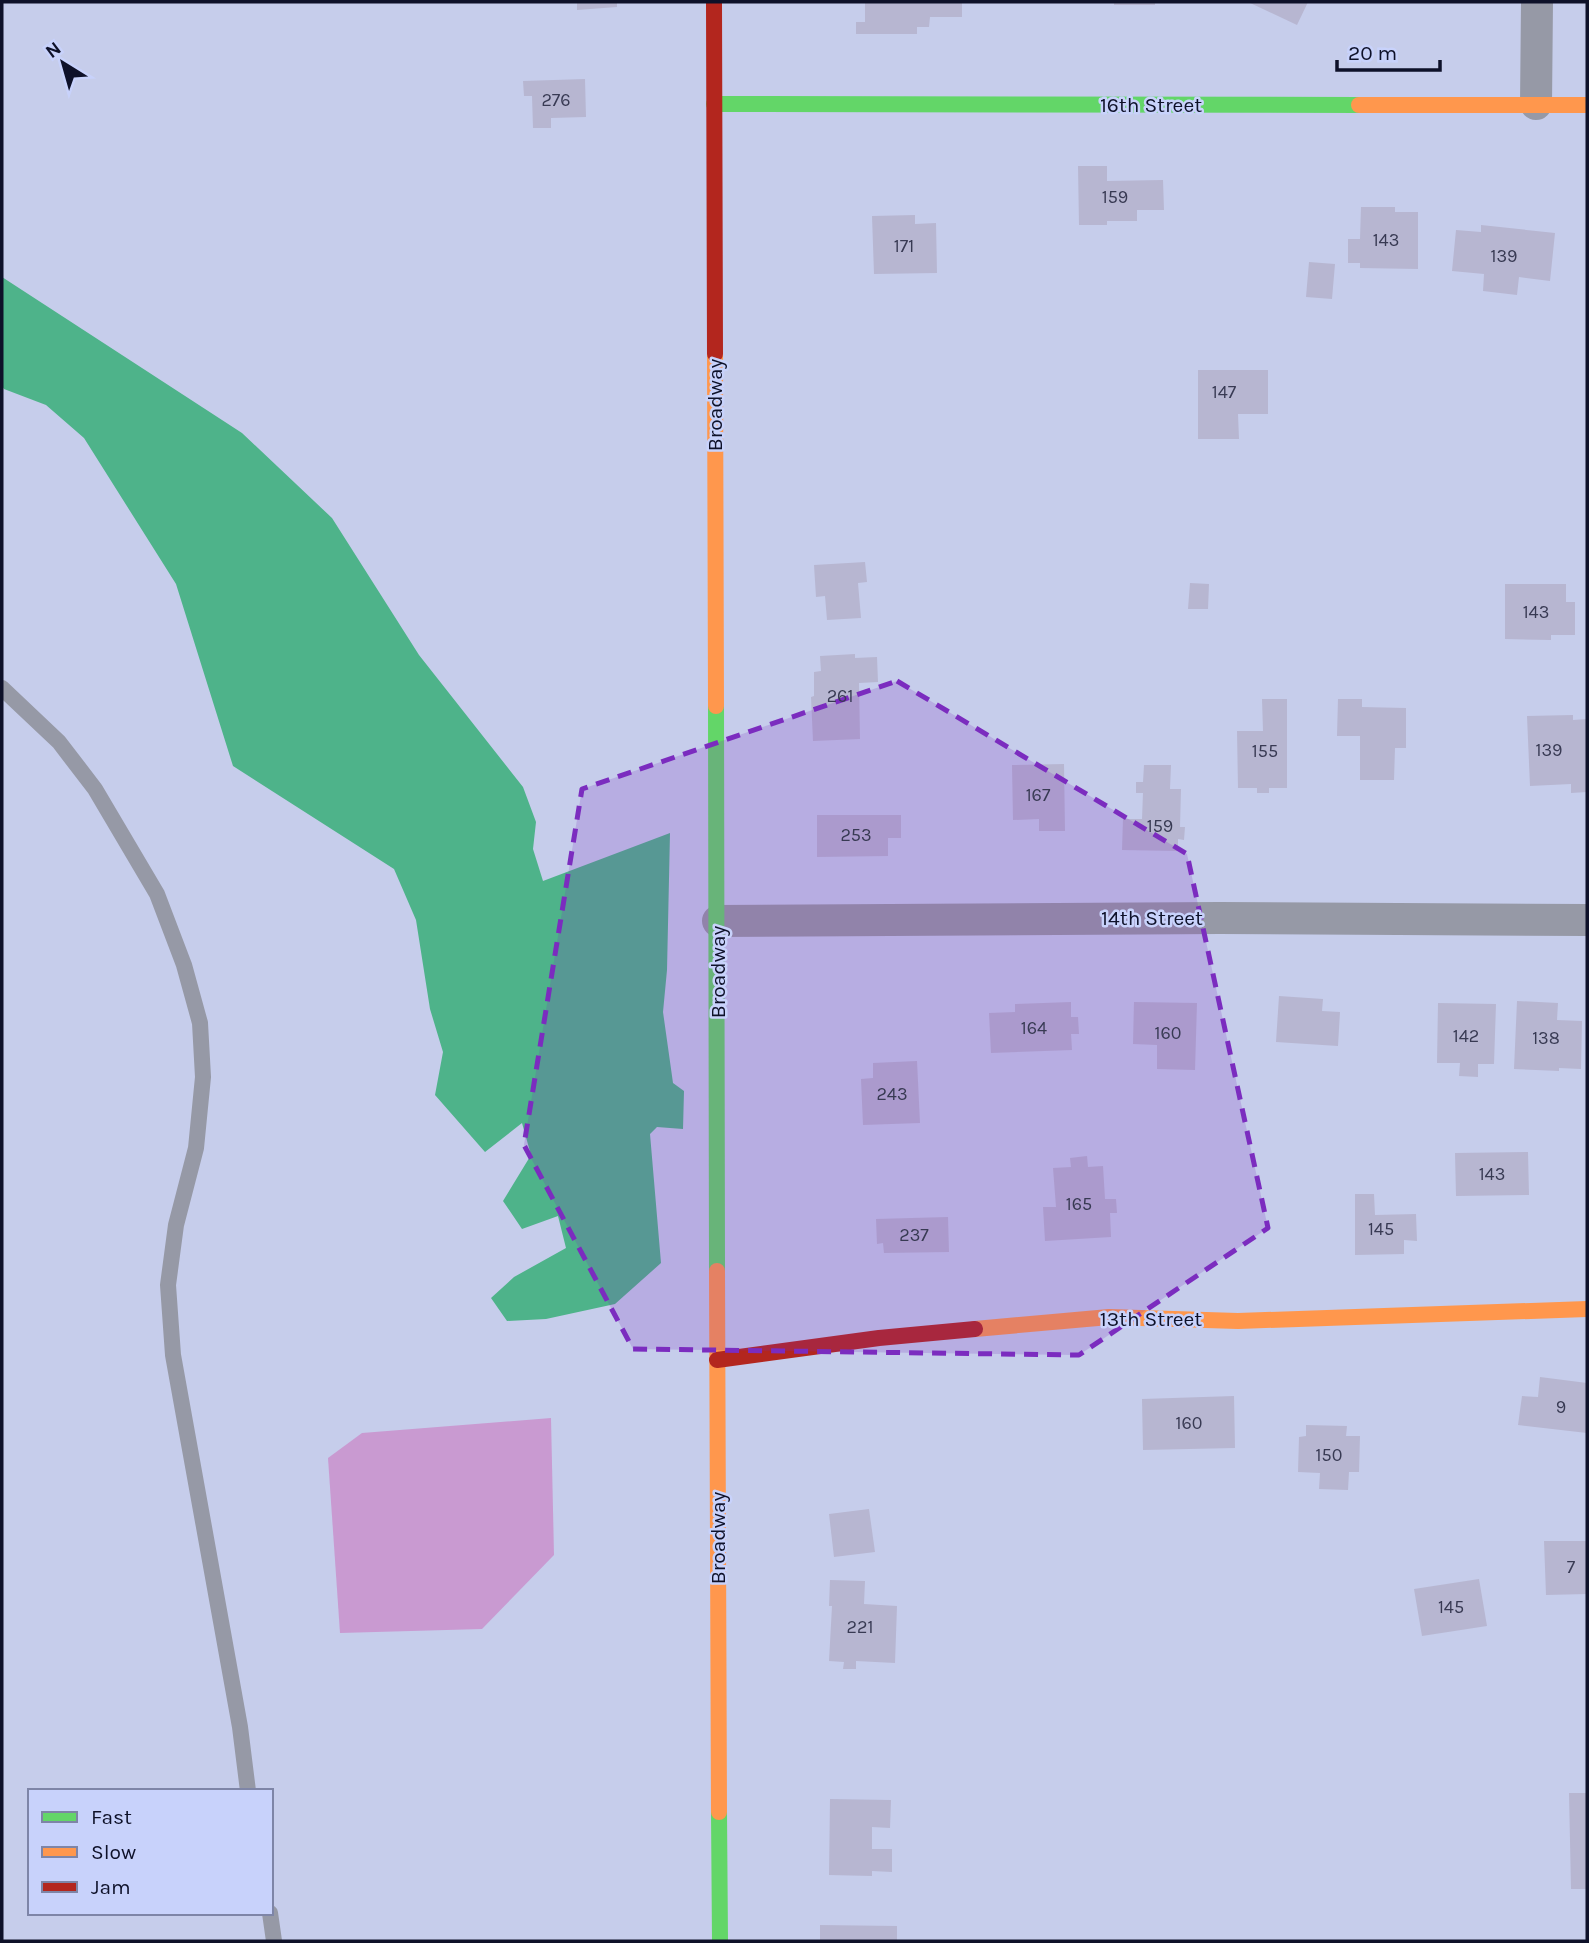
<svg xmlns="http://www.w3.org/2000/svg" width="1589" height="1943" viewBox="0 0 1589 1943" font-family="Karla,sans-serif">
  <rect width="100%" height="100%" fill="#c6cdeb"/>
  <path fill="#c99ad1" d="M551,1418L554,1555L482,1629L340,1633L328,1458L362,1433Z"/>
  <path fill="#4eb38a" d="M2,277L242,433L332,518L419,655L523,787L536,822L533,849L543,881L670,833L667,970L663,1012L673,1083L684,1091L683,1129L657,1127L650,1134L661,1263L615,1304L546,1319L507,1321L491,1298L514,1277L566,1248L558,1216L522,1229L503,1201L531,1155L522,1123L485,1152L435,1095L443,1052L430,1009L416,920L394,869L233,766L176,584L84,438L46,405L4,389L2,386Z"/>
  <g fill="#b7b6d1">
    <path d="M577,2H617V7L577,10Z"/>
    <path d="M865,2H957L962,3V17H930L929,27H917V34H856V22H865Z"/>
    <rect x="1114" y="2" width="41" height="3"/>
    <path d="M1248,2H1308L1297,25Z"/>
    <path d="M585,79L586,117L551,118V128H533L532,96H524L523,81Z"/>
    <path d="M1078,166H1107V181L1163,180L1164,210H1137V221H1107V225H1079Z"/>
    <path d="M1361,207H1395V212H1418V269L1360,268V263H1348V239H1360Z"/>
    <path d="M915,215V224L936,223L937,273L874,274L872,216Z"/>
    <path d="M1481,225L1555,233L1550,281L1519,277L1517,295L1483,291L1484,274L1452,271L1456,230L1481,232Z"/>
    <path d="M1309,262L1335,264L1332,299L1306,297Z"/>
    <path d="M1198,370H1268V414H1238L1239,439H1198Z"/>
    <path d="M865,562L867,582L858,583L861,618L827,620L825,596L816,597L814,565Z"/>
    <path d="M1190,583L1209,584L1208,609H1188Z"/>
    <path d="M1505,584H1566V602H1575V635H1551V640L1505,639Z"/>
    <path d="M855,654V658L877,657L878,682L859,683L860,739L813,741L811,697L814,696V672L821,671L820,656Z"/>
    <path d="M1262,699H1287V788H1269V793H1257V788H1238L1237,731H1263Z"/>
    <path d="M1338,699H1362V707L1406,708V748H1395L1394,780H1360V736H1337Z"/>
    <path d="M1573,715V720L1587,719V792L1571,793V784L1530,786L1527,716Z"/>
    <path d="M1064,764L1065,831H1039V819L1013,820L1012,765Z"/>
    <path d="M1144,765H1171L1170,789H1181L1180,827H1185L1184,840L1178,839V851L1122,850L1123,819H1142L1143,793H1136V782H1143Z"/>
    <path d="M817,815H901V838H888V856L817,857Z"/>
    <path d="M1279,996L1323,999L1322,1011L1340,1012L1338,1046L1276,1042Z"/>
    <path d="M1517,1001L1558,1003L1557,1020L1582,1021L1581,1069L1559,1068V1071L1514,1069Z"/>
    <path d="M1071,1002V1017H1078L1079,1034H1071L1072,1050L991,1053L989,1013L1015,1012V1004Z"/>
    <path d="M1134,1002L1197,1003L1195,1070L1157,1069V1045L1133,1044Z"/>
    <path d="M1438,1003L1496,1004L1494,1064H1478V1077L1459,1076L1460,1063H1437Z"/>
    <path d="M917,1061L920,1123L863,1125L861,1079L873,1078V1063Z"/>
    <path d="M1528,1152L1529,1195L1456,1196L1455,1153Z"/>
    <path d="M1087,1156L1088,1167L1103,1166L1105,1199H1116L1117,1213H1110L1111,1237L1045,1241L1043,1207H1056L1053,1168L1071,1167L1070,1158Z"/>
    <path d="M1355,1194H1374L1375,1215L1416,1214L1417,1241L1404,1240V1254L1355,1255Z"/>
    <path d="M948,1217L949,1252L884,1253L883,1243L877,1244L876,1219Z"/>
    <path d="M1540,1377L1587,1383V1433L1518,1425L1522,1396L1538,1397Z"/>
    <path d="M1234,1396L1235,1448L1143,1450L1142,1399Z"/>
    <path d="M1306,1425L1347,1426L1346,1436H1360L1359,1472H1349L1348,1490L1319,1489L1320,1473L1298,1472L1299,1437L1306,1436Z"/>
    <path d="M869,1509L875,1552L834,1557L829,1514Z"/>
    <path d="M1544,1541H1587V1594L1546,1595Z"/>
    <path d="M1479,1579L1487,1626L1422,1636L1414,1589Z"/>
    <path d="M830,1580L865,1581L864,1604L897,1606L895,1663L856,1661V1669H843L844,1662L829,1661L832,1606H829Z"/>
    <path d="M1569,1793H1587V1889H1571Z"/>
    <path d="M830,1799L891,1800L890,1828L872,1827V1849H892V1872L872,1871V1876L829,1875Z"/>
    <path d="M820,1925L897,1926V1941H820Z"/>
  </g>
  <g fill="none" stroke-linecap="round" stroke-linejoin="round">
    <g stroke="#9699a6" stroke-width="16">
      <path d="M2,688L59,742L95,789L157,894L184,965L200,1023L203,1077L196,1148L176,1225L168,1285L173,1355L240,1727L248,1791"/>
      <path d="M270,1913L274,1941"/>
    </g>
    <g stroke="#9699a6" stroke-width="32">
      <path d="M1536,104L1537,2"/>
      <path d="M718,921L1219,918L1587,920"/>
    </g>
    <g stroke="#63d668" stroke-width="16">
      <path d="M714,104L1359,105"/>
      <path d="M716,706L717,1271"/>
      <path d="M719,1812L720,1941"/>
    </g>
    <g stroke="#ff974d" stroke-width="16">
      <path d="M1359,105H1587"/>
      <path d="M715,354L716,706"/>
      <path d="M717,1271L719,1812"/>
      <path d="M975,1329L1109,1317L1238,1321L1587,1309"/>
    </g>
    <g stroke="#b3261e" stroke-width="16">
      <path d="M714,2L715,354"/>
      <path d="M717,1360L879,1338L975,1329"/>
    </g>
  </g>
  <path fill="#7b2cbf" fill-opacity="0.2" stroke="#7b2cbf" stroke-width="5" stroke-dasharray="14 9" stroke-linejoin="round" d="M897,681L1187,854L1268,1228L1079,1355L633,1349L524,1145L582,789Z"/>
  <g text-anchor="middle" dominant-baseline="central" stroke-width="5" stroke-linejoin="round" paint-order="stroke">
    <g font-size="18" fill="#383a53">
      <text x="556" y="100">276</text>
      <text x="1115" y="197">159</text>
      <text x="1386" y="240">143</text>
      <text x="904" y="246">171</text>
      <text x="1504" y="256">139</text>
      <text x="1224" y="392">147</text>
      <text x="1536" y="612">143</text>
      <text x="840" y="696">261</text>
      <text x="1549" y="750">139</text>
      <text x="1265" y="751">155</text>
      <text x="1038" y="795">167</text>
      <text x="1160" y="826">159</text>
      <text x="856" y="835">253</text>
      <text x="1034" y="1028">164</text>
      <text x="1168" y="1033">160</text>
      <text x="1466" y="1036">142</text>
      <text x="1546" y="1038">138</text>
      <text x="892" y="1094">243</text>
      <text x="1492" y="1174">143</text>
      <text x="1079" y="1204">165</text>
      <text x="1381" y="1229">145</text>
      <text x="914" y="1235">237</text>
      <text x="1561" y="1407">9</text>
      <text x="1189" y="1423">160</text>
      <text x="1329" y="1455">150</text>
      <text x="1571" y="1567">7</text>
      <text x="1451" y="1607">145</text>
      <text x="860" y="1627">221</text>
    </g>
    <g font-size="21" fill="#0e1129" stroke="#c8d2fb">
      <text x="1151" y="105">16th Street</text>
      <text transform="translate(715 405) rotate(-90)">Broadway</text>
      <text x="1152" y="918">14th Street</text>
      <text transform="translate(718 972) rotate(-90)">Broadway</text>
      <text x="1151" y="1319">13th Street</text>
      <text transform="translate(718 1538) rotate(-90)">Broadway</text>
    </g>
  </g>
  <rect width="1589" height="1943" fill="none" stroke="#0e1129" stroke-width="7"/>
  <rect x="28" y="1789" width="245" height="126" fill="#c8d2fb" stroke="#7e85a7" stroke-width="2"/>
  <rect x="42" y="1812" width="35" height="10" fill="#63d668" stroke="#7e85a7" stroke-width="2"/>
  <text x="91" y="1824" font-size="21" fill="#0e1129">Fast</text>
  <rect x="42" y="1847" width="35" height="10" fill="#ff974d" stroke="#7e85a7" stroke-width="2"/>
  <text x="91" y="1859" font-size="21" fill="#0e1129">Slow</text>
  <rect x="42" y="1882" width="35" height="10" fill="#b3261e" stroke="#7e85a7" stroke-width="2"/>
  <text x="91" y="1894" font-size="21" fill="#0e1129">Jam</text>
  <g transform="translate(63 63) rotate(323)" stroke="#c8d2fb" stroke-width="5" paint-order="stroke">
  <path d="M0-5L12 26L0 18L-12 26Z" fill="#0e1129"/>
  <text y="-10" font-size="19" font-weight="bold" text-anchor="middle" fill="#0e1129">N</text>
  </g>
  <path d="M1337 60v10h103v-10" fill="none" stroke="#0e1129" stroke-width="3.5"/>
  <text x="1348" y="60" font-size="21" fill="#0e1129" stroke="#c8d2fb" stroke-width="5" paint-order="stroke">20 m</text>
</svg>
